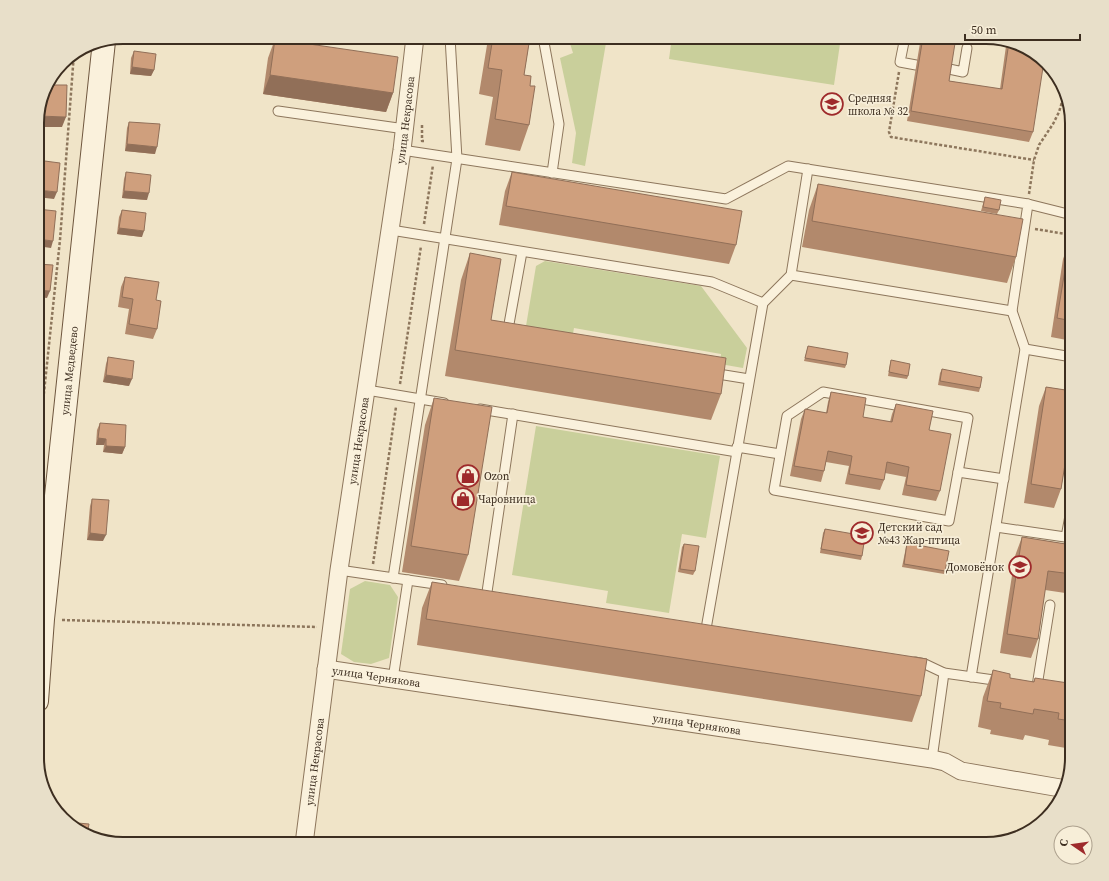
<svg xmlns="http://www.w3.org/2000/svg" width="1109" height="881" viewBox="0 0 1109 881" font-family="'Source Serif 4',serif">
  <rect width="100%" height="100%" fill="#f0e4c8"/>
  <g fill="#c9cf9b">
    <path d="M568,37H607L585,166L572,163L576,133L560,58L573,53Z"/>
    <path d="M672,37H841L834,85L669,59Z"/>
    <path d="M545,261L701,286L747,348L743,368L720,364L721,354L574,328L572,339L526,326L536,266Z"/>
    <path d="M536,426L720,456L706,538L682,534L669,613L606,603L608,591L512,575Z"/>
    <path d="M365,581L390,585L398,597L389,658L371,664L354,662L341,654L350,589Z"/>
  </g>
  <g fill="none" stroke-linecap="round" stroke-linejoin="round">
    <g stroke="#8d765c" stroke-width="11">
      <g id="lane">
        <path d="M543,37L559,124L552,173"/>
        <path d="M905,37L900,62L916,65"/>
        <path d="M949,69L963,72L967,48"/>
        <path d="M278,111L405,129"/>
        <path d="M402,150L726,199L788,166L1028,204L1012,311L1025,349L971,677"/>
        <path d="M1028,204L1072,215"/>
        <path d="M391,230L712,282L763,303"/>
        <path d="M791,275L1012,311"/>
        <path d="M512,333L509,324L522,252"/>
        <path d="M1025,349L1072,357"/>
        <path d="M712,373L749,379"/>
        <path d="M367,390L444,403"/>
        <path d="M823,392L968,418L949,521L774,490L787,416Z"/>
        <path d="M480,409L737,452"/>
        <path d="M737,447L780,454"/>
        <path d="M958,472L1004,479"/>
        <path d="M996,527L1072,538"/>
        <path d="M1066,537L1072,505"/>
        <path d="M339,570L442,585"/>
        <path d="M393,578L457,159L450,37"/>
        <path d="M487,592L513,414"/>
        <path d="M706,629L763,303L791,275L808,169"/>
        <path d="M915,662L925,664L944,673L1001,681"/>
        <path d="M393,679L408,580"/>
        <path d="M1037,686L1050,605"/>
        <path d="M932,759L944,673"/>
      </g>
    </g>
    <g stroke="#8d765c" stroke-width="19">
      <g id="street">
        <path id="s1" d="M326,669L932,759L945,762L961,771L1066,789"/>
        <path id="s2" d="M304,844L339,570L402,150L415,37"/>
      </g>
    </g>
    <g stroke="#6f573f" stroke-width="24">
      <g id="secondary">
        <path id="s3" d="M37,701L43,619L104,41"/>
      </g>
    </g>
    <g stroke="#8d765c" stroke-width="2.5" stroke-dasharray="3 2" stroke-linecap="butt">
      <path d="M899,72L889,132L891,137L1034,160"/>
      <path d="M422,125V141H424"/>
      <path d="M1029,194L1034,160L1039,145L1053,124L1059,112L1065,92"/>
      <path d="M424,224L433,165"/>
      <path d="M1035,229L1072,235"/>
      <path d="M400,384L421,246"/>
      <path d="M37,459L60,240L74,53"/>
      <path d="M373,564L396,407"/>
      <path d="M62,620L317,627"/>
    </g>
    <use href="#lane" stroke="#faf1dc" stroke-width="9"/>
    <use href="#street" stroke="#faf1dc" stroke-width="17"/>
    <use href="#secondary" stroke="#faf1dc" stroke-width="22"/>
  </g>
  <g fill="#b2896c" fill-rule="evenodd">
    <path d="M472,37H530L524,75L530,86L529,125L520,151L485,145L493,97L479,94L487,45L471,43Z"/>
    <path d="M921,37H986L1019,43L1033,132L1029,142L907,121ZM955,38L1006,46L1000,89L949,81Z"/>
    <path d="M275,39L393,93L386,112L263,94L268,58Z"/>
    <path d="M134,51L154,70L151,76L130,74L131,58Z"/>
    <path d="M129,122L155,154L125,151L127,128Z"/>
    <path d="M126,172L147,200L122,198L124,179Z"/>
    <path d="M512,172L736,245L729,264L499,225L505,191Z"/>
    <path d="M818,184L1016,257L1007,283L802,247L809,210Z"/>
    <path d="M985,197L999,210L997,214L981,211Z"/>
    <path d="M122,210L142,237L117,234L119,217Z"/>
    <path d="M1070,240L1072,241V341L1051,337L1063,259Z"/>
    <path d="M470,253L491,320L721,394L711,420L445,376L461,280Z"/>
    <path d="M125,277L156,300L157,329L153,339L125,334L129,309L118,307L121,287Z"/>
    <path d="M808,346L846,365L845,368L804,361Z"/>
    <path d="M108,357L129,386L103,382L106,364Z"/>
    <path d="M891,360L908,376L907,379L888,376L890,364Z"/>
    <path d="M942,369L980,388L979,392L938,385L940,373Z"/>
    <path d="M1046,387L1072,391V442L1069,441L1061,489L1054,508L1024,503L1039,406Z"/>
    <path d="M831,392L863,417L890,422L892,414L896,404L929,430L940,491L936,501L902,495L906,477L885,473L884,480L880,490L845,484L849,466L826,462L824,471L821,482L790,476L801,419L805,409L826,413L828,402Z"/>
    <path d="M434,398L468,555L459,581L402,572L425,425Z"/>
    <path d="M100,423L125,447L122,454L103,452L104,445H96L97,430Z"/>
    <path d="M92,499L103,541L87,540L90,506Z"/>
    <path d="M825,529L862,556L861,560L820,553L823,533Z"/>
    <path d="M1022,537L1072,545V594L1045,590L1038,639L1031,658L1000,653L1015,556Z"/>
    <path d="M907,543L945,571L944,574L902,567L906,547Z"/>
    <path d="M684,544L695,571L693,575L678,572L682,547Z"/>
    <path d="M432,582L921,696L912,722L417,645L422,608Z"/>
    <path d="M993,670L1010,678L1033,682L1035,678L1067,688L1072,689V749L1048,745L1049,740L1025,735L1023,740L990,734L991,730L978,727L983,697Z"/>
  </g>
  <g fill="#916f58">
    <path d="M61,65H66L64,72H56Z"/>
    <path d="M132,67L154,70L151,76L130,74Z"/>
    <path d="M270,75L393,93L386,112L263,94Z"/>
    <path d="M38,116L66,117L62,127H37Z"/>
    <path d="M127,144L157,147L155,154L125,151Z"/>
    <path d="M37,190L57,192L54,199L37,197Z"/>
    <path d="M124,191L149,193L147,200L122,198Z"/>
    <path d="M119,228L144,231L142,237L117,234Z"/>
    <path d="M37,239L53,241L51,248L37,246Z"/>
    <path d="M37,290L50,291L47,298L37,297Z"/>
    <path d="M37,359L40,360L37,368Z"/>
    <path d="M106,375L132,379L129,386L103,382Z"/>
    <path d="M98,438L106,439L104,445H96Z"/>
    <path d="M106,446L125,447L122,454L103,452Z"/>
    <path d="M90,533L106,535L103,541L87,540Z"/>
  </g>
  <g fill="#cf9f7d" stroke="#916f58">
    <path d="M493,37H530L524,75L531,76L530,86H535L529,125L495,119L502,70L488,68Z"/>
    <path d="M923,37H956L949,81L1002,89L1009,42L1019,43L1042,58L1044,61L1033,132L911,111Z"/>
    <path d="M275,39L398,57L393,93L270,75Z"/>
    <path d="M134,51L156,54L154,70L132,67Z"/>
    <path d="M66,59V65H61Z"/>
    <path d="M46,85H67L66,117L38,116Z"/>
    <path d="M129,122L160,124L157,147L127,144Z"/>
    <path d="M37,160L60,163L57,192L37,190Z"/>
    <path d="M126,172L151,175L149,193L124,191Z"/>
    <path d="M512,172L742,211L736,245L506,206Z"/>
    <path d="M818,184L1023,219L1016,257L812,221Z"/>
    <path d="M985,197L1001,200L999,210L983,207Z"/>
    <path d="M37,209L56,211L53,241L37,239Z"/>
    <path d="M122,210L146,213L144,231L119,228Z"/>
    <path d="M1070,240L1072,241V321L1057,318Z"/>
    <path d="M470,253L501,259L491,320L726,358L721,394L455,350Z"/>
    <path d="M37,264L53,265L50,291L37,290Z"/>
    <path d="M125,277L159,282L156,300L161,301L157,329L129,324L133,299L122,297Z"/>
    <path d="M37,325L44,326L40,360L37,359Z"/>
    <path d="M808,346L848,353L846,365L805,358Z"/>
    <path d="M108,357L134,361L132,379L106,375Z"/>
    <path d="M891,360L910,364L908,376L889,372Z"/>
    <path d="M942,369L982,377L980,388L940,381Z"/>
    <path d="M1046,387L1072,391V421L1061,489L1031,484Z"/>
    <path d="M831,392L866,398L863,417L892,422L896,404L933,411L929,430L951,434L940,491L906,485L909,467L887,462L884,480L849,474L852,456L828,451L824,471L794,466L805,409L827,413Z"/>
    <path d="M434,398L492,407L468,555L411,546Z"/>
    <path d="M100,423L126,425L125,447L106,446V439L98,438Z"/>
    <path d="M92,499L109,500L106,535L90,533Z"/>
    <path d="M825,529L865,536L862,556L821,549Z"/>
    <path d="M1022,537L1072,545V574L1048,571L1038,639L1007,634Z"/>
    <path d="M907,543L949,551L945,571L904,564Z"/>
    <path d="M684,544L699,546L695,571L680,569Z"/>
    <path d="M432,582L927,659L921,696L426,619Z"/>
    <path d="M993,670L1010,674V678L1034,682L1035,678L1068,683L1067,688L1072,689V721L1058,719L1059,713L1034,709L1033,714L1000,708L1001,703L987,701Z"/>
    <path d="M66,822L89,824L87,835L67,823Z"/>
  </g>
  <defs>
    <g id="school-ring" transform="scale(1.15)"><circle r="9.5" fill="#f7eed8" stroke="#9e2a2b" stroke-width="1.5"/><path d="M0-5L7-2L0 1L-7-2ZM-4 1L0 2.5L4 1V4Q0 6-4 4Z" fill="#9e2a2b"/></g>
    <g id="shop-ring" transform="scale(1.15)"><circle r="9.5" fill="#f7eed8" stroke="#9e2a2b" stroke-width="1.5"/><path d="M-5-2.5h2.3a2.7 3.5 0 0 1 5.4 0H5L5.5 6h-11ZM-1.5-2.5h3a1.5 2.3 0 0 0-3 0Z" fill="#9e2a2b"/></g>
  </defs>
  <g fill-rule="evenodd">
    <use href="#school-ring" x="832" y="104"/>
    <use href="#shop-ring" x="468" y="476"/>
    <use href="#shop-ring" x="463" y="499"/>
    <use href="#school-ring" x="862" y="533"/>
    <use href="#school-ring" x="1020" y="567"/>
  </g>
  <g text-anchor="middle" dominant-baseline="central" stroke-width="3.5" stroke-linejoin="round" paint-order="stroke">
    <g font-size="11" fill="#3d2e20" stroke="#f7eed8" text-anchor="start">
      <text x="848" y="98">Средняя<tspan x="848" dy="13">школа № 32</tspan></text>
      <text x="484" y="476">Ozon</text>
      <text x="478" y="499">Чаровница</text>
      <text x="878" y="527">Детский сад<tspan x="878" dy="13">№43 Жар-птица</tspan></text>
      <text x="1004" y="567" text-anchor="end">Домовёнок</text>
    </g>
    <g font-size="11" fill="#3d2e20" stroke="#f7eed8">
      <text stroke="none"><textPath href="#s2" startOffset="731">улица Некрасова</textPath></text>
      <text stroke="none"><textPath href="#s3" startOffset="332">улица Медведево</textPath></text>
      <text stroke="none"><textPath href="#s2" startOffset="407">улица Некрасова</textPath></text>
      <text stroke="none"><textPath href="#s1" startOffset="51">улица Чернякова</textPath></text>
      <text stroke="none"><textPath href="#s1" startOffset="375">улица Чернякова</textPath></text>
      <text stroke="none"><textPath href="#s2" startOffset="83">улица Некрасова</textPath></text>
    </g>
  </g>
  <path d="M0 0H1109V881H0ZM123 44H986A79 79 0 0 1 1065 123V758A79 79 0 0 1 986 837H123A79 79 0 0 1 44 758V123A79 79 0 0 1 123 44Z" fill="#e8dfc9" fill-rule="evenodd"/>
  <path fill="none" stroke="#3d2e20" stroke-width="2" d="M123 44H986A79 79 0 0 1 1065 123V758A79 79 0 0 1 986 837H123A79 79 0 0 1 44 758V123A79 79 0 0 1 123 44Z"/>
  <g transform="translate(1073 845) rotate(283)"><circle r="19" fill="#f7eed8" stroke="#ada18e"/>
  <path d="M0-3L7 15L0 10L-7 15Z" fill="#9e2a2b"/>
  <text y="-6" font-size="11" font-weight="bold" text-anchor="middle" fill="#3d2e20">С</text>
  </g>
  <path d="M965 34v6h115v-6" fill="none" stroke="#3d2e20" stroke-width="2"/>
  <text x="971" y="34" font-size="12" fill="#3d2e20" stroke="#f7eed8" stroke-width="3" paint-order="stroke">50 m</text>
</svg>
